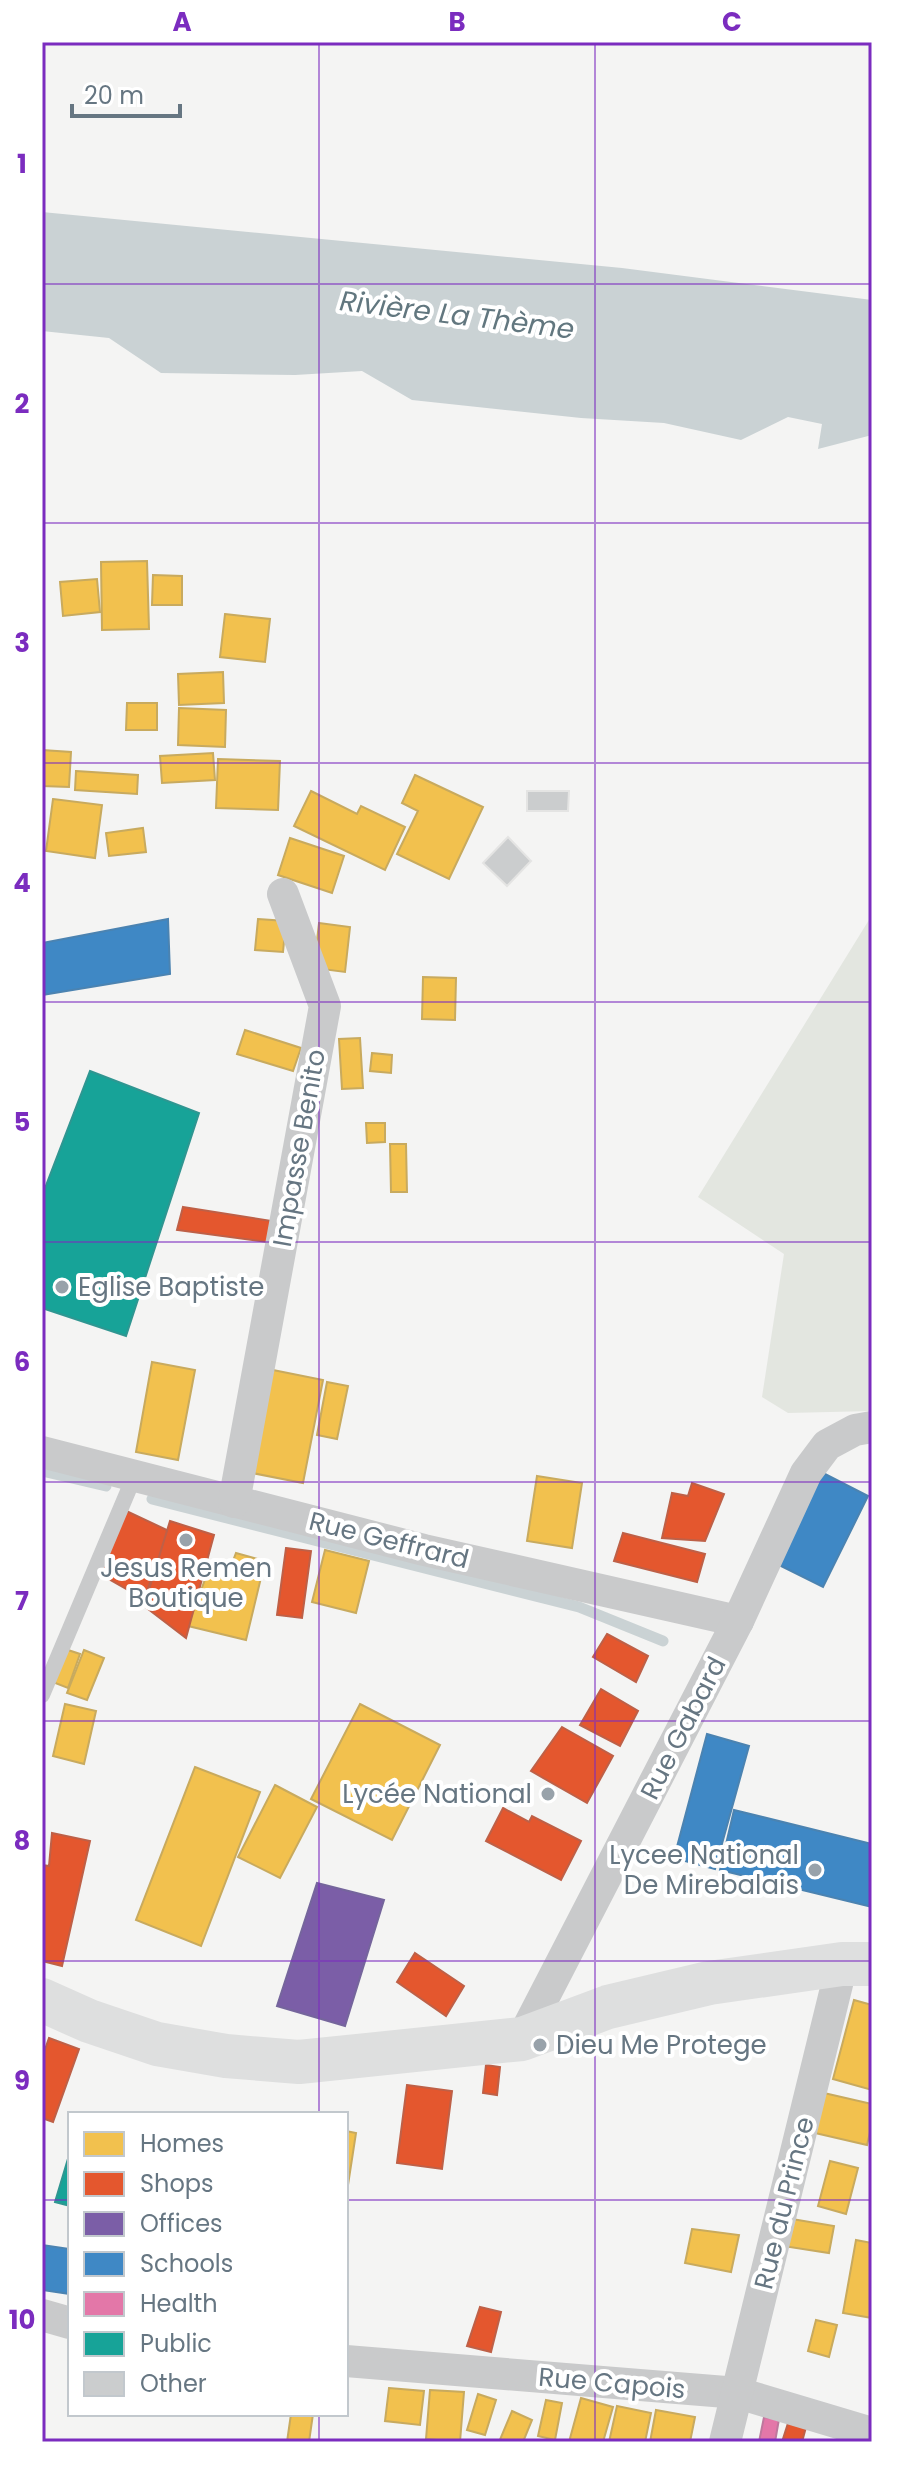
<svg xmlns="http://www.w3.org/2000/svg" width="914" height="2484" viewBox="0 0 914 2484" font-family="Poppins,sans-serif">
  <rect width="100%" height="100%" fill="#f4f4f3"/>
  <path fill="#e3e6e0" d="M872,915V1411L788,1413L762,1397L784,1254L698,1197Z"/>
  <path fill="#cad2d4" d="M42,212L622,268L872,300V435L818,449L822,424L788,417L741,440L664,423L581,418L412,400L362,371L295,375L161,373L109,338L42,331Z"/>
  <g fill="#f2c14e" stroke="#c8aa5e" stroke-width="2">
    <path d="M147,561L149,629L102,630L101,562Z"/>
    <path d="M153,575L182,576V605H152Z"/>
    <path d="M97,579L100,612L63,616L60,582Z"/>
    <path d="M225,614L270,619L265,662L220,657Z"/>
    <path d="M223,672L224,703L179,705L178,674Z"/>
    <path d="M127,703H157V730H126Z"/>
    <path d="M179,708L226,710L225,747L178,745Z"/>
    <path d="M42,750L71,752L69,787L42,786Z"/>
    <path d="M213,753L215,780L162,783L160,756Z"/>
    <path d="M218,759L280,761L278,810L216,808Z"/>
    <path d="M76,771L138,775L137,794L75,790Z"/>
    <path d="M415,775L483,807L449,879L397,854L418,811L402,803Z"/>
    <path d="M311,791L357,814L361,806L405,827L385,870L294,826Z"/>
    <path d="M53,799L102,805L95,858L46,851Z"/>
    <path d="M143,828L146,852L109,856L106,833Z"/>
    <path d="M290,838L344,856L332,893L278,875Z"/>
    <path d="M258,919L286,921L283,952L255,950Z"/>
    <path d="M319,923L350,927L345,972L314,968Z"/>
    <path d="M423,977L456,978L455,1020L422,1019Z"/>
    <path d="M245,1030L301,1048L293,1071L237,1054Z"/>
    <path d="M360,1038L363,1088L342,1089L339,1039Z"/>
    <path d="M372,1053L392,1055L391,1073L370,1071Z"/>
    <path d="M366,1123H385V1142L367,1143Z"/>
    <path d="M390,1144H406L407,1192H391Z"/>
    <path d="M152,1362L195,1370L178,1460L136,1452Z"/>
    <path d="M273,1370L323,1380L303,1483L252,1473Z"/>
    <path d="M327,1382L348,1386L337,1439L317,1435Z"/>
    <path d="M537,1476L582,1483L572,1548L527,1541Z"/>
    <path d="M325,1550L369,1561L356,1613L312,1602Z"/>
    <path d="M236,1553L265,1561L246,1640L188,1626L207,1574L226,1579Z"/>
    <path d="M62,1648L80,1654L68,1688L50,1681Z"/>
    <path d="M84,1650L104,1658L87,1700L67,1693Z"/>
    <path d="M65,1704L96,1711L84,1764L53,1756Z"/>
    <path d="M360,1704L440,1745L392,1840L311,1799Z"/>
    <path d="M195,1767L260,1792L201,1946L136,1920Z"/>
    <path d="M275,1785L317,1807L280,1878L238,1857Z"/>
    <path d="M854,2000L872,2005V2090L833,2079Z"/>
    <path d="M824,2093L872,2104V2124L867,2145L815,2133Z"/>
    <path d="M346,2131L356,2133L346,2198Z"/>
    <path d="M830,2161L858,2168L846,2214L818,2206Z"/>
    <path d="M786,2218L834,2226L829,2253L783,2246Z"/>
    <path d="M692,2229L739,2235L731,2272L685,2263Z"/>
    <path d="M856,2240L872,2243V2318L843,2313Z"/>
    <path d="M816,2320L837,2325L829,2357L808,2351Z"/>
    <path d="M389,2388L424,2391L420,2425L385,2421Z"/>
    <path d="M430,2390L464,2392L460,2442L426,2439Z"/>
    <path d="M478,2394L496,2400L485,2435L467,2430Z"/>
    <path d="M581,2398L613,2407L603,2442H569Z"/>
    <path d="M546,2400L562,2403L555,2440L538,2436Z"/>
    <path d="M617,2406L651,2413L645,2442H609Z"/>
    <path d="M656,2410L695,2417L690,2442H650Z"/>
    <path d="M512,2411L532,2420L523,2442H499Z"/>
    <path d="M291,2414H313L309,2442H287Z"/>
  </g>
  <g fill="#e4572e" stroke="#be6047" stroke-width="2">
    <path d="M183,1207L278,1222L275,1243L177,1230Z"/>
    <path d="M692,1483L724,1494L705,1541L662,1538L672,1493L688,1496Z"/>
    <path d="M122,1509L169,1531L144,1599L93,1570Z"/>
    <path d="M170,1521L214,1535L186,1638L144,1606Z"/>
    <path d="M623,1533L705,1554L697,1582L614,1561Z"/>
    <path d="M286,1548L311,1551L302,1618L277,1615Z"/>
    <path d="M607,1634L648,1656L636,1682L593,1657Z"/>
    <path d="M601,1689L638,1711L620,1746L580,1725Z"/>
    <path d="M562,1727L613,1756L587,1803L531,1771Z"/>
    <path d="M503,1808L529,1822L532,1816L581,1841L561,1880L486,1841Z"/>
    <path d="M52,1833L90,1841L62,1966L42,1961V1865L49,1866Z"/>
    <path d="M415,1953L464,1986L446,2016L397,1982Z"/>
    <path d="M49,2038L79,2049L53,2122L42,2118V2058Z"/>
    <path d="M486,2065L500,2067L497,2095L483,2093Z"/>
    <path d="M407,2085L452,2091L442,2169L397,2163Z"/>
    <path d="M480,2307L501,2312L491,2352L467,2346Z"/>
    <path d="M789,2420L806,2427L802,2442H782Z"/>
  </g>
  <path fill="#7b5ea7" stroke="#75659c" stroke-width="2" d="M317,1883L384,1900L345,2026L277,2006Z"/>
  <g fill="#3f88c5" stroke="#4b83b1" stroke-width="2">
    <path d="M168,919L170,974L42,995V943Z"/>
    <path d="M823,1473L868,1496L823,1587L777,1564Z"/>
    <path d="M707,1734L749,1746L715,1869L674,1858Z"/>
    <path d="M734,1810L872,1844V1907L720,1870Z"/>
    <path d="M42,2245L70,2249V2294L42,2290Z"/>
  </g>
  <path fill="#e377a8" stroke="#be779d" stroke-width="2" d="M764,2417L779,2419L775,2442H759Z"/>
  <g fill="#17a398" stroke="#2f9691" stroke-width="2">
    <path d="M90,1071L199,1113L126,1336L42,1308V1196Z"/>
    <path d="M70,2152V2206L55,2202Z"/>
  </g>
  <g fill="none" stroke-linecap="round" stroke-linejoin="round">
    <g stroke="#cad2d4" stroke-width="11">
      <path d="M42,1471L106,1486"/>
      <path d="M152,1499L579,1607L663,1641"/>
    </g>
  </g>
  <g fill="#cbcdce" stroke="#e4e4e3" stroke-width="2">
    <path d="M527,791H569L568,811H527Z"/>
    <path d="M508,837L531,861L507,886L483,863Z"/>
  </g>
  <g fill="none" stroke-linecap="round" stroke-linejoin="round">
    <path stroke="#c9cacb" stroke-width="16" d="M42,1695L134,1477"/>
    <g stroke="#c9cacb" stroke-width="32">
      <path d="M42,1452L424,1550L738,1621"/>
      <path d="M234,1502L325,1006L283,894"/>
      <path d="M522,2039L738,1621L806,1473L827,1445L855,1430L872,1427"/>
      <path d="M42,2315L70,2323"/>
      <path d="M346,2361L738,2393L872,2433"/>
      <path d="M725,2442L842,1964"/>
    </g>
    <path stroke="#dedfdf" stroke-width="44" d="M42,2000L89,2021L157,2044L226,2056L299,2062L522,2039L608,2007L709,1983L842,1964H872"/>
  </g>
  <path fill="none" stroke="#7b2cbf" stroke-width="2" stroke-opacity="0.55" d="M319,42V2114M595,42V2442M42,284H872M42,523H872M42,763H872M42,1002H872M42,1242H872M42,1482H872M42,1721H872M42,1961H872M42,2200H70M346,2200H872M319,2414V2442"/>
  <g fill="#98a2aa" stroke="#fff" stroke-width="3">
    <circle cx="62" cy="1287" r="8"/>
    <circle cx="186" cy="1540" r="8"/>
    <circle cx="548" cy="1794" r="8"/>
    <circle cx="815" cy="1870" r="8"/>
    <circle cx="540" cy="2045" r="8"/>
  </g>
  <g text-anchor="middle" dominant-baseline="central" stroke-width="8" stroke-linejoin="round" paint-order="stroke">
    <g font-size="26" fill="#667682" stroke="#fff">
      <text transform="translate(299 1148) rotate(-80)">Impasse Benito</text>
      <text transform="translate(389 1540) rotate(14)">Rue Geffrard</text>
      <text transform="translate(683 1728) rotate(-63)">Rue Gabard</text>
      <text transform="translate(784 2203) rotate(-76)">Rue du Prince</text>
      <text transform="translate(612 2383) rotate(5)">Rue Capois</text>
    </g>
    <g font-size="26" fill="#667682" stroke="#fff" text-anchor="start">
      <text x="78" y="1287">Eglise Baptiste</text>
      <text x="186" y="1568" text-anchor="middle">Jesus Remen<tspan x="186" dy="30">Boutique</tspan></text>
      <text x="532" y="1794" text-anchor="end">Lycée National</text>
      <text x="799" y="1855" text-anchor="end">Lycee National<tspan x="799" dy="30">De Mirebalais</tspan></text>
      <text x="556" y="2045">Dieu Me Protege</text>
    </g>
    <g font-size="28" font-style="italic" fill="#62777f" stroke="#fff">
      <text transform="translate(457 315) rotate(7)">Rivière La Thème</text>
    </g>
  </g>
  <rect width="914" height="2484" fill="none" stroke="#ffffff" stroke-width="88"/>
  <rect x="68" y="2112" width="280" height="304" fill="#ffffff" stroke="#c2c8cd" stroke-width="2"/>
  <rect x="84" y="2132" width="40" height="24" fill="#f2c14e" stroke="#c2c8cd" stroke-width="2"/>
  <text x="140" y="2152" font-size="24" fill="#667682">Homes</text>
  <rect x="84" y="2172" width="40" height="24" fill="#e4572e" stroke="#c2c8cd" stroke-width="2"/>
  <text x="140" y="2192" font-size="24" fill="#667682">Shops</text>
  <rect x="84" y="2212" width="40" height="24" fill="#7b5ea7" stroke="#c2c8cd" stroke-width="2"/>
  <text x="140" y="2232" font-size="24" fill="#667682">Offices</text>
  <rect x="84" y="2252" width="40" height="24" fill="#3f88c5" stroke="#c2c8cd" stroke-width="2"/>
  <text x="140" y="2272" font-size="24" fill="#667682">Schools</text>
  <rect x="84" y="2292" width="40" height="24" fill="#e377a8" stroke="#c2c8cd" stroke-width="2"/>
  <text x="140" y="2312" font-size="24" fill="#667682">Health</text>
  <rect x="84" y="2332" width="40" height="24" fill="#17a398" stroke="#c2c8cd" stroke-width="2"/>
  <text x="140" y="2352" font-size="24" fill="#667682">Public</text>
  <rect x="84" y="2372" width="40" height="24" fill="#cbcdce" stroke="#c2c8cd" stroke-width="2"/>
  <text x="140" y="2392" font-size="24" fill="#667682">Other</text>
  <path d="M72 104v12h108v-12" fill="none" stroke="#667682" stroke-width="4"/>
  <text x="84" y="104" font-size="24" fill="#667682" stroke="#ffffff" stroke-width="6" paint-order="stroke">20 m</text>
  <rect x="44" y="44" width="826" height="2396" fill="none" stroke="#7b2cbf" stroke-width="3"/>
  <g font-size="26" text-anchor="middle" font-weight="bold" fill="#7b2cbf">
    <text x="182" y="31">A</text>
    <text x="457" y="31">B</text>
    <text x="732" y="31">C</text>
    <text x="22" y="173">1</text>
    <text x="22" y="413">2</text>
    <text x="22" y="652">3</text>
    <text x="22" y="892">4</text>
    <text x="22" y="1131">5</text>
    <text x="22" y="1371">6</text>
    <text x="22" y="1610">7</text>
    <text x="22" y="1850">8</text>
    <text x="22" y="2090">9</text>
    <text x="22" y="2329">10</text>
  </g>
</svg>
